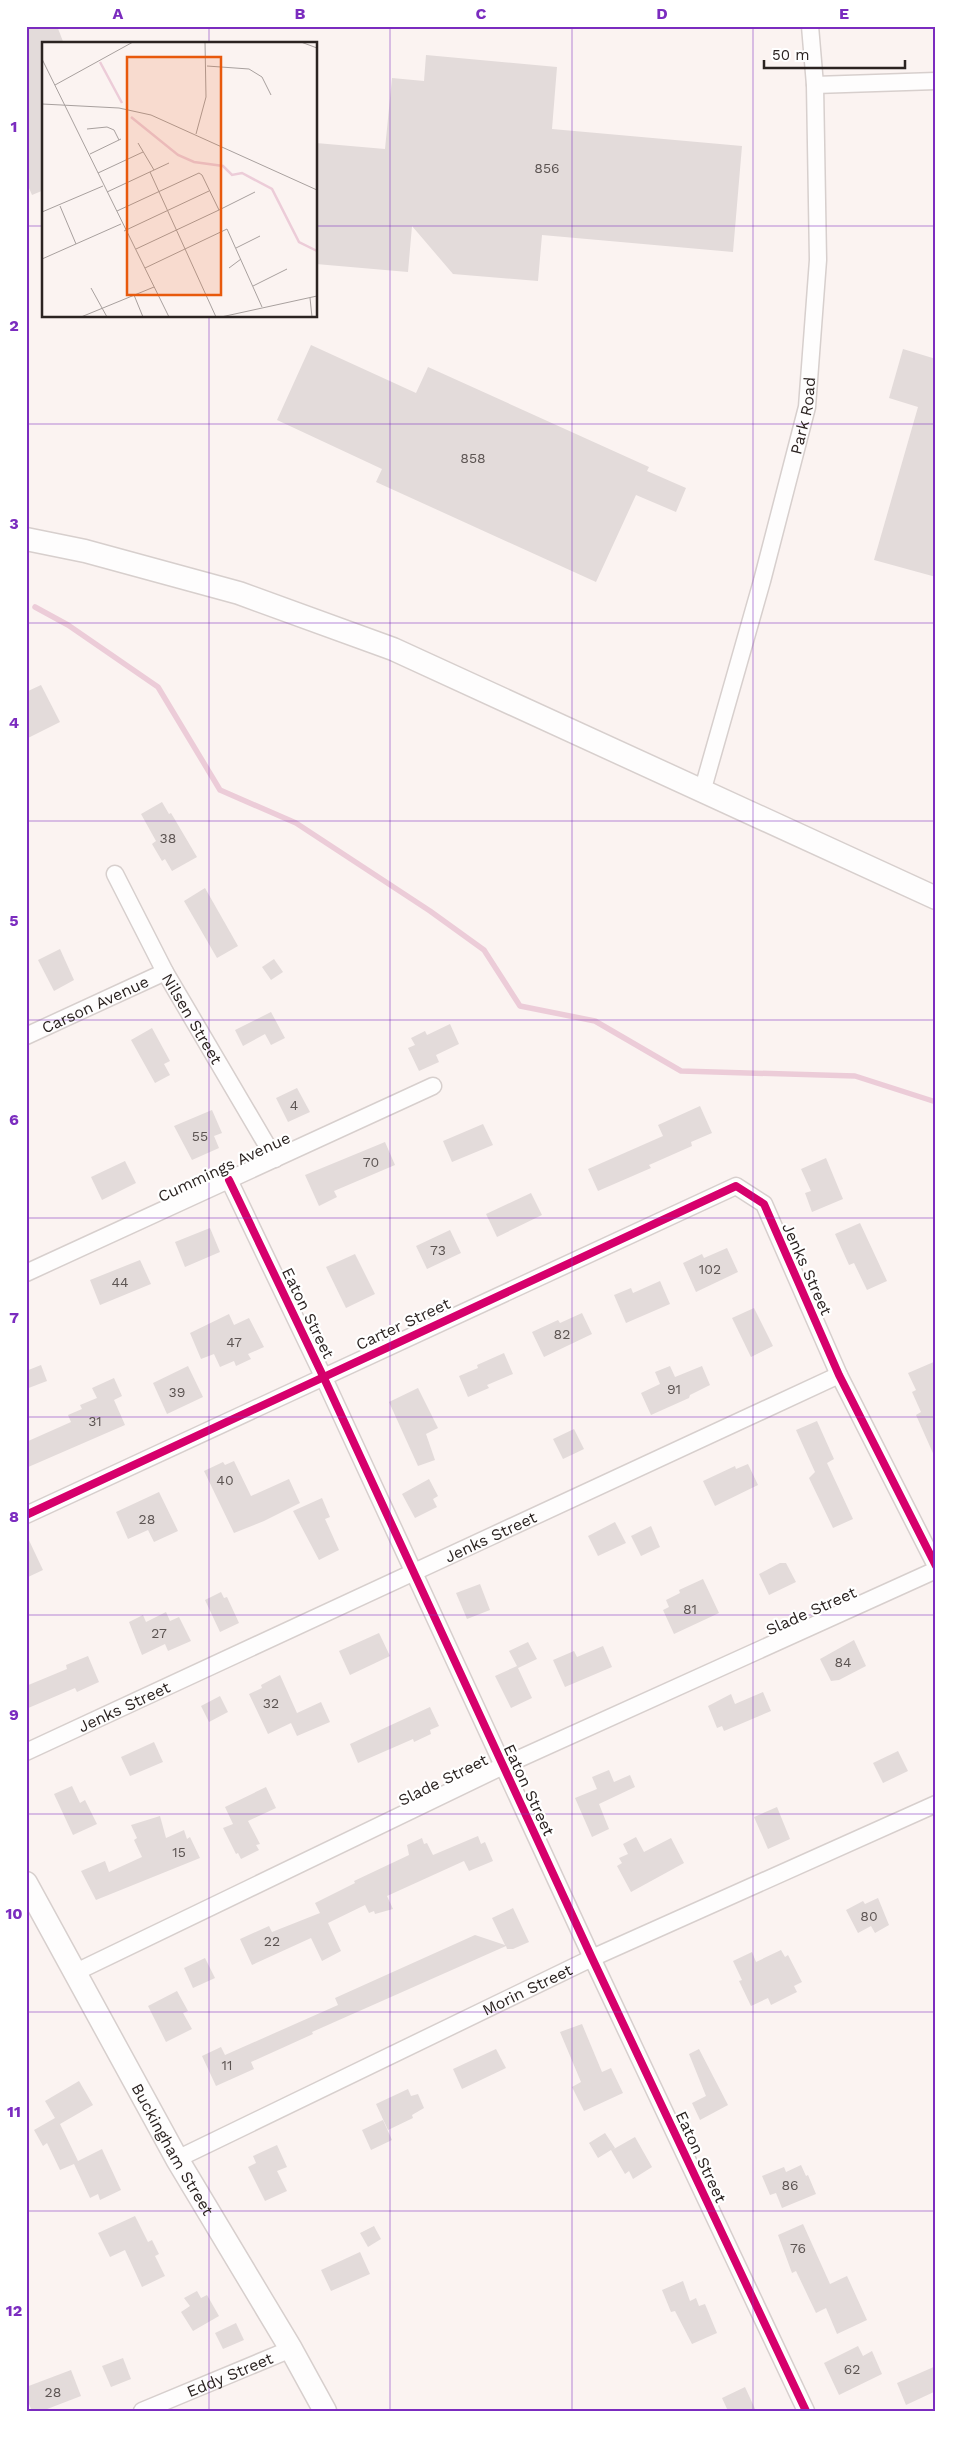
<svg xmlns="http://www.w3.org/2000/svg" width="962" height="2437" viewBox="0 0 962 2437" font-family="'Work Sans',sans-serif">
  <rect width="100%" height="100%" fill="#fbf3f1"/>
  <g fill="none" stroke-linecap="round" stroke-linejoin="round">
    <path stroke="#ecccd8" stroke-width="5.5" d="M35,607L68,625L158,687L220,790L296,823L430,911L484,950L520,1006L595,1021L681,1071L855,1076L936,1102"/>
  </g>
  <g fill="#e3dbda">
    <path d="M26,26H57L64,44H44V190L32,195L26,181Z"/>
    <path d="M426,55L557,67L552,129L742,146L733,252L542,235L538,281L453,274L412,226L408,272L316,264V143L385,149L392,78L424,81Z"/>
    <path d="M311,345L416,393L428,367L649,467L647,471L686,488L676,512L636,495L596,582L376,482L382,469L277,420Z"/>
    <path d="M903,349L936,359V577L874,560L918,407L889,398Z"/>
    <path d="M41,685L60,722L26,739V692Z"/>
    <path d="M162,802L169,814L171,813L197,857L172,871L165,859L162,861L152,844L156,841L141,814Z"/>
    <path d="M205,888L238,946L217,958L184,901Z"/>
    <path d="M60,949L74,980L54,991L38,960Z"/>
    <path d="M274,959L283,972L271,980L262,967Z"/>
    <path d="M271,1012L285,1038L271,1045L265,1034L243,1046L235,1030Z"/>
    <path d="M450,1024L459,1044L436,1055L439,1062L419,1071L408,1048L415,1045L411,1038L425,1031L427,1035Z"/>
    <path d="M152,1028L170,1061L164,1064L170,1075L155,1083L131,1040Z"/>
    <path d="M297,1088L310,1112L288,1122L276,1098Z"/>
    <path d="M700,1106L712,1133L691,1142L692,1146L649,1165L651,1168L598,1191L588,1169L663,1136L658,1125Z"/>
    <path d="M212,1110L222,1133L214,1136L219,1148L192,1160L174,1126Z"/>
    <path d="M483,1124L493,1145L452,1162L443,1141Z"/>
    <path d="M385,1142L395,1165L334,1191L337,1197L319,1206L305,1175Z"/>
    <path d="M826,1158L843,1199L812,1212L805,1193L811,1191L801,1169Z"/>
    <path d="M125,1161L136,1183L102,1200L91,1177Z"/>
    <path d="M531,1193L542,1215L497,1237L486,1214Z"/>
    <path d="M860,1223L887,1281L867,1290L854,1263L849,1265L835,1234Z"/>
    <path d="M210,1228L220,1252L185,1267L175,1242Z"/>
    <path d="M450,1230L461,1253L427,1269L416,1246Z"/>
    <path d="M727,1248L738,1272L696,1292L683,1263L702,1254L704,1258Z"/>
    <path d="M355,1254L375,1294L346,1308L326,1267Z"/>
    <path d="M140,1260L151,1284L100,1305L90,1280Z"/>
    <path d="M660,1281L670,1304L626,1323L614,1295L631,1288L633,1293Z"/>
    <path d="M754,1308L773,1346L751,1357L732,1318Z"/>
    <path d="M582,1313L592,1334L544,1357L532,1332L558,1320L560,1323Z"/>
    <path d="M229,1314L234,1325L249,1318L264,1347L248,1354L251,1359L236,1366L234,1361L220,1367L214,1354L201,1359L190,1333Z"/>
    <path d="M504,1353L513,1374L487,1385L489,1388L468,1397L459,1376L478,1368L477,1365Z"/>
    <path d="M936,1361V1460L916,1415L921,1412L912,1392L916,1390L908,1373Z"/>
    <path d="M41,1365L47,1381L26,1389V1371Z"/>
    <path d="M188,1366L203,1397L167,1414L153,1383Z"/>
    <path d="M670,1366L675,1377L702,1366L710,1385L690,1395L689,1398L651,1415L641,1393L660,1384L655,1372Z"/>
    <path d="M114,1378L122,1396L114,1400L125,1425L26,1468V1442L71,1422L68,1415L82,1409L80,1405L97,1398L92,1388Z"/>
    <path d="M418,1388L438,1428L426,1434L435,1460L418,1466L389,1402Z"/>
    <path d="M817,1421L834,1459L827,1463L853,1519L833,1528L809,1478L815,1472L796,1430Z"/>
    <path d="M574,1429L584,1449L563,1459L553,1439Z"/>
    <path d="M234,1461L251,1496L289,1479L300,1503L264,1521L234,1533L204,1471L223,1462L225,1465Z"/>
    <path d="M748,1464L758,1485L715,1506L703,1481L735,1466L736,1469Z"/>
    <path d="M429,1479L438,1496L433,1499L437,1507L415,1518L402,1494Z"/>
    <path d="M159,1492L178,1531L154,1542L148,1530L128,1539L116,1512Z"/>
    <path d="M322,1498L330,1517L325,1519L339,1550L319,1560L293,1511Z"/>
    <path d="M615,1522L626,1543L598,1556L588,1536Z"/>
    <path d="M651,1526L660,1547L641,1556L631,1536Z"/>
    <path d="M26,1534L43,1570L26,1578Z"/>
    <path d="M780,1563H786L796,1582L769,1595L759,1574Z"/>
    <path d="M703,1579L719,1613L674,1634L663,1610L669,1607L666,1600L680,1593L679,1590Z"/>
    <path d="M480,1584L490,1610L467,1619L456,1593Z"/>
    <path d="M221,1592L224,1598L227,1597L239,1623L220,1632L205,1600Z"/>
    <path d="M166,1612L170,1621L179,1617L191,1641L168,1651L165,1644L142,1655L129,1622L143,1615L146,1622Z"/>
    <path d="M379,1633L390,1656L350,1675L339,1651Z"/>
    <path d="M854,1640L866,1666L839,1680L831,1681L820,1659Z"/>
    <path d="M528,1642L537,1659L518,1668L532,1698L511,1708L495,1676L517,1666L509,1651Z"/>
    <path d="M603,1646L612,1667L565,1687L553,1660L574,1651L577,1657Z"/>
    <path d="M88,1656L99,1682L77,1692L75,1688L26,1709V1686L67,1669L66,1665Z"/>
    <path d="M280,1675L297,1713L321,1702L330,1722L297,1736L291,1723L268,1734L249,1694L262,1688L261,1685Z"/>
    <path d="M763,1692L771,1711L724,1731L722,1726L717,1728L708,1706L731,1694L735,1704Z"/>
    <path d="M220,1696L228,1712L209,1722L201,1706Z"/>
    <path d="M430,1707L439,1726L430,1730L431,1734L414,1742L413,1739L358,1763L350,1744Z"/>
    <path d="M154,1742L163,1762L130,1776L121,1757Z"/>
    <path d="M898,1751L908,1771L883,1783L873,1763Z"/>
    <path d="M609,1770L614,1782L630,1775L635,1787L599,1804L609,1829L592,1837L575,1798L597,1789L592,1777Z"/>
    <path d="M72,1786L80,1803L85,1800L97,1824L73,1835L54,1794Z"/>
    <path d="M266,1787L276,1808L248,1821L260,1844L256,1845L259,1850L241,1859L238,1853L236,1854L223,1828L233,1824L225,1807Z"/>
    <path d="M777,1807L790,1839L768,1849L754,1817Z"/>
    <path d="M160,1816L166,1838L184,1830L187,1839L190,1837L200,1858L96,1900L81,1871L105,1861L109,1872L142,1857L134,1840L137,1838L131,1825Z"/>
    <path d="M478,1836L481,1844L485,1842L493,1861L469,1871L464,1861L387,1896L393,1909L375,1914L374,1911L369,1913L365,1905L328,1923L341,1951L322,1961L311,1938L252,1965L240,1939L269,1926L272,1932L320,1913L315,1903L355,1883L354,1881L409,1855L407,1845L422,1838L424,1844L427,1843L433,1855Z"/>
    <path d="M636,1837L644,1852L671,1838L684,1863L631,1892L617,1866L622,1863L619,1858L628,1854L623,1844Z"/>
    <path d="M878,1898L889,1925L875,1933L871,1926L858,1933L846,1910L863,1901L865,1904Z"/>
    <path d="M513,1908L529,1942L513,1949H507L506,1946L312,2032L313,2034L251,2062L254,2069L216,2086L202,2056L221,2047L225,2055L338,2005L335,1998L475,1935L505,1945L492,1918Z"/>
    <path d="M781,1950L785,1957L788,1955L802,1982L794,1986L797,1992L771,2005L768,1998L751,2006L739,1981L742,1980L733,1961L752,1952L756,1962Z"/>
    <path d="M205,1958L215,1978L193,1988L184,1968Z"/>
    <path d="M177,1991L188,2011L183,2013L192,2029L166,2042L148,2006Z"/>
    <path d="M582,2024L602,2072L611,2068L623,2093L584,2111L572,2087L581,2082L560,2032Z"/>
    <path d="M496,2049L506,2068L462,2089L453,2069Z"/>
    <path d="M699,2049L728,2105L700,2120L692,2103L706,2096L689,2054Z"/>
    <path d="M79,2081L93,2105L60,2124L78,2161L102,2149L121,2190L100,2200L98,2194L90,2198L74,2164L60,2170L47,2143L43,2146L34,2130L55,2118L45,2101Z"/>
    <path d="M408,2089L411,2096L418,2094L424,2108L412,2115L413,2118L388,2130L376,2104Z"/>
    <path d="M383,2120L392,2140L371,2150L362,2130Z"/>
    <path d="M605,2133L615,2148L612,2150L635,2137L652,2167L633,2179L629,2171L625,2174L611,2150L598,2158L589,2143Z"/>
    <path d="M277,2145L287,2167L277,2171L287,2191L265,2201L248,2167L256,2163L253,2156Z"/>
    <path d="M801,2165L806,2176L808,2175L816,2194L782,2208L776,2193L770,2195L762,2176L784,2167L786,2172Z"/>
    <path d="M135,2216L148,2242L152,2240L159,2254L155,2256L165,2276L142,2287L125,2250L110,2257L98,2233Z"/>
    <path d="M803,2224L830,2284L847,2276L867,2320L837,2334L826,2308L816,2313L796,2271L792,2273L778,2235Z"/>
    <path d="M374,2226L381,2239L368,2247L360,2233Z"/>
    <path d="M360,2252L370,2274L331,2291L321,2270Z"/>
    <path d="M683,2281L690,2301L696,2298L699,2306L705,2304L717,2333L692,2344L675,2311L671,2312L662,2290Z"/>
    <path d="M197,2291L201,2298L207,2295L219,2316L193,2331L181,2312L190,2306L184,2298Z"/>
    <path d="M236,2323L244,2340L223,2349L215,2333Z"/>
    <path d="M858,2346L863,2356L872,2351L882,2374L839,2395L824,2363Z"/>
    <path d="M123,2358L131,2379L111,2387L102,2366Z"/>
    <path d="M936,2366V2391L906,2405L897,2383Z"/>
    <path d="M71,2370L81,2396L42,2411H32L26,2397V2387Z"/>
    <path d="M745,2387L756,2411H728L722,2398Z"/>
  </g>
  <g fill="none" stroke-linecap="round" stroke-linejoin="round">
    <g stroke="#d7cfcd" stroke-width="19">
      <g id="street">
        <path d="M815,85L936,81"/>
        <path id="s1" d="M702,792L762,581L807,407L818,260L815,85L810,26"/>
        <path id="s2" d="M115,874L165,972L275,1159"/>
        <path id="s3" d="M26,1036L165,972"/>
        <path d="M229,1180L323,1376L592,1958L806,2411"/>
        <path d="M26,1273L433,1086"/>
        <path d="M26,1515L736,1186L764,1204L839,1375L936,1566"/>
        <path id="s4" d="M26,1752L839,1375"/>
        <path d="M74,1973L503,1766L936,1570"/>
        <path id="s5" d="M177,2159L592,1958L936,1804"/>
        <path id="s6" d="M142,2411L291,2349"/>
      </g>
    </g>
    <g stroke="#d7cfcd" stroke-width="25">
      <g id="secondary">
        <path d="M26,539L85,551L239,593L393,649L936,898"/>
        <path id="s7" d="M26,1883L177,2159L291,2349L325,2411"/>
      </g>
    </g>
    <use href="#street" stroke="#fefdfd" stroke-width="16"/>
    <use href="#secondary" stroke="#fefdfd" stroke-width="22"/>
    <g stroke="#fff" stroke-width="11">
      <g id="cycleway">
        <path d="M229,1180L323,1376L592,1958L806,2411"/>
        <path d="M26,1515L736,1186L764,1204L839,1375L936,1566"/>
      </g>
    </g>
    <use href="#cycleway" stroke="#d6006c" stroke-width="8"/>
  </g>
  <path fill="none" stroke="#7b2cbf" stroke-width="1" stroke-opacity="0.55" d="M209,26V44M390,26V2411M572,26V2411M753,26V2411M26,226H44M316,226H936M209,316V2411M26,424H936M26,623H936M26,821H936M26,1020H936M26,1218H936M26,1417H936M26,1615H936M26,1814H936M26,2012H936M26,2211H936"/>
  <g text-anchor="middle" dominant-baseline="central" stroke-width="4.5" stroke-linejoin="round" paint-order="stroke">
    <g font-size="14" fill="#5c5452">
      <text x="547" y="168">856</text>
      <text x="473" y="458">858</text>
      <text x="168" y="838">38</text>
      <text x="294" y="1105">4</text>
      <text x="200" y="1136">55</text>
      <text x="371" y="1162">70</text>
      <text x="438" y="1250">73</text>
      <text x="710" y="1269">102</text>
      <text x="120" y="1282">44</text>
      <text x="562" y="1334">82</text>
      <text x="234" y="1342">47</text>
      <text x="674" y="1389">91</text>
      <text x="177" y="1392">39</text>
      <text x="95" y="1421">31</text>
      <text x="225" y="1480">40</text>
      <text x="147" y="1519">28</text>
      <text x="690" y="1609">81</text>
      <text x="159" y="1633">27</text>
      <text x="843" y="1662">84</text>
      <text x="271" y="1703">32</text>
      <text x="179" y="1852">15</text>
      <text x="869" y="1916">80</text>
      <text x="272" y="1941">22</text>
      <text x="227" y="2065">11</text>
      <text x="790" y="2185">86</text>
      <text x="798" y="2248">76</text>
      <text x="852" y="2369">62</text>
      <text x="53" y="2392">28</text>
    </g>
    <g font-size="16" fill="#2b2321" stroke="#fff">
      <text stroke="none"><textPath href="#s1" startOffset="390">Park Road</textPath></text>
      <text stroke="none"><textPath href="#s3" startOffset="76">Carson Avenue</textPath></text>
      <text stroke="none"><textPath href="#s2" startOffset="164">Nilsen Street</textPath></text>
      <text transform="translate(224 1167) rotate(-25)">Cummings Avenue</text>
      <text transform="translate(807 1269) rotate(66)">Jenks Street</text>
      <text transform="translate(308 1313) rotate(64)">Eaton Street</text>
      <text transform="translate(403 1324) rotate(-25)">Carter Street</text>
      <text stroke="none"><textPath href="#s4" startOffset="512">Jenks Street</textPath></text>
      <text transform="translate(811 1611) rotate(-24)">Slade Street</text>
      <text stroke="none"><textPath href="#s4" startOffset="108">Jenks Street</textPath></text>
      <text transform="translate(443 1780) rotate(-26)">Slade Street</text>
      <text transform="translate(529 1790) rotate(65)">Eaton Street</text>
      <text stroke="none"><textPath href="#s5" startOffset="389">Morin Street</textPath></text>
      <text stroke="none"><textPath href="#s7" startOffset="304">Buckingham Street</textPath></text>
      <text transform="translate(701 2157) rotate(65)">Eaton Street</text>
      <text stroke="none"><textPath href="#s6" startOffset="95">Eddy Street</textPath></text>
    </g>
  </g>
  <g transform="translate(42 42)">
    <rect width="275" height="275" fill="#fbf3f1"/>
    <path fill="none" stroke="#ecccd8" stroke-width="2.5" d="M58,20L80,61M89,75L136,113L152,120L181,124L190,133L200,131L230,147L257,200L275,209"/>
    <path fill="none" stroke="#a8a09e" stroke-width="1" d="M259,0L275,6M0,17L127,275M165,24L207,27L220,35L229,53M13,43L91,0M0,62L77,66L109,73L275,148M45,87L65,85L72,88L77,98M154,92L164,55L163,0M96,101L112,128M48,112L79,97M108,130L174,275M56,131L101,110M65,150L127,121M18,164L34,202M177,168L213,150M75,169L157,131L160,133L177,168L94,207M0,170L61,144M82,189L167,149M194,206L218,194M0,217L79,182M103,226L185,187L220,265M187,226L199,217M211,244L245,227M49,246L65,275M92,253L101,275M268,256L270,275M39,275L112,245M179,275L275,254"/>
    <path fill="#e8590c" fill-opacity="0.15" stroke="#e8590c" stroke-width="2.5" d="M85,15H179V253H85Z"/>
    <rect width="275" height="275" fill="none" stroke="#2b2321" stroke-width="2.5"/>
  </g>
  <rect width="962" height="2437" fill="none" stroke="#ffffff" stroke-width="55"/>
  <path d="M764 60v8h141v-8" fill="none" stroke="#2b2321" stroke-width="2.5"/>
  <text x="772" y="60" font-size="15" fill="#2b2321" stroke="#ffffff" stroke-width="4" paint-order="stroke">50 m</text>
  <rect x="28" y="28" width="906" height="2382" fill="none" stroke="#7b2cbf" stroke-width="2"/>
  <g font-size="16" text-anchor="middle" font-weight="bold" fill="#7b2cbf">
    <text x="118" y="19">A</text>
    <text x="300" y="19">B</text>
    <text x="481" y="19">C</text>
    <text x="662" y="19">D</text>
    <text x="844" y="19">E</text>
    <text x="14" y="132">1</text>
    <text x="14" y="331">2</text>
    <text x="14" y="529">3</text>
    <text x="14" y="728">4</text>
    <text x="14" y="926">5</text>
    <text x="14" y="1125">6</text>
    <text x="14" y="1323">7</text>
    <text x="14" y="1522">8</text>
    <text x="14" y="1720">9</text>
    <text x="14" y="1919">10</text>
    <text x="14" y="2117">11</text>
    <text x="14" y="2316">12</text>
  </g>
</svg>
